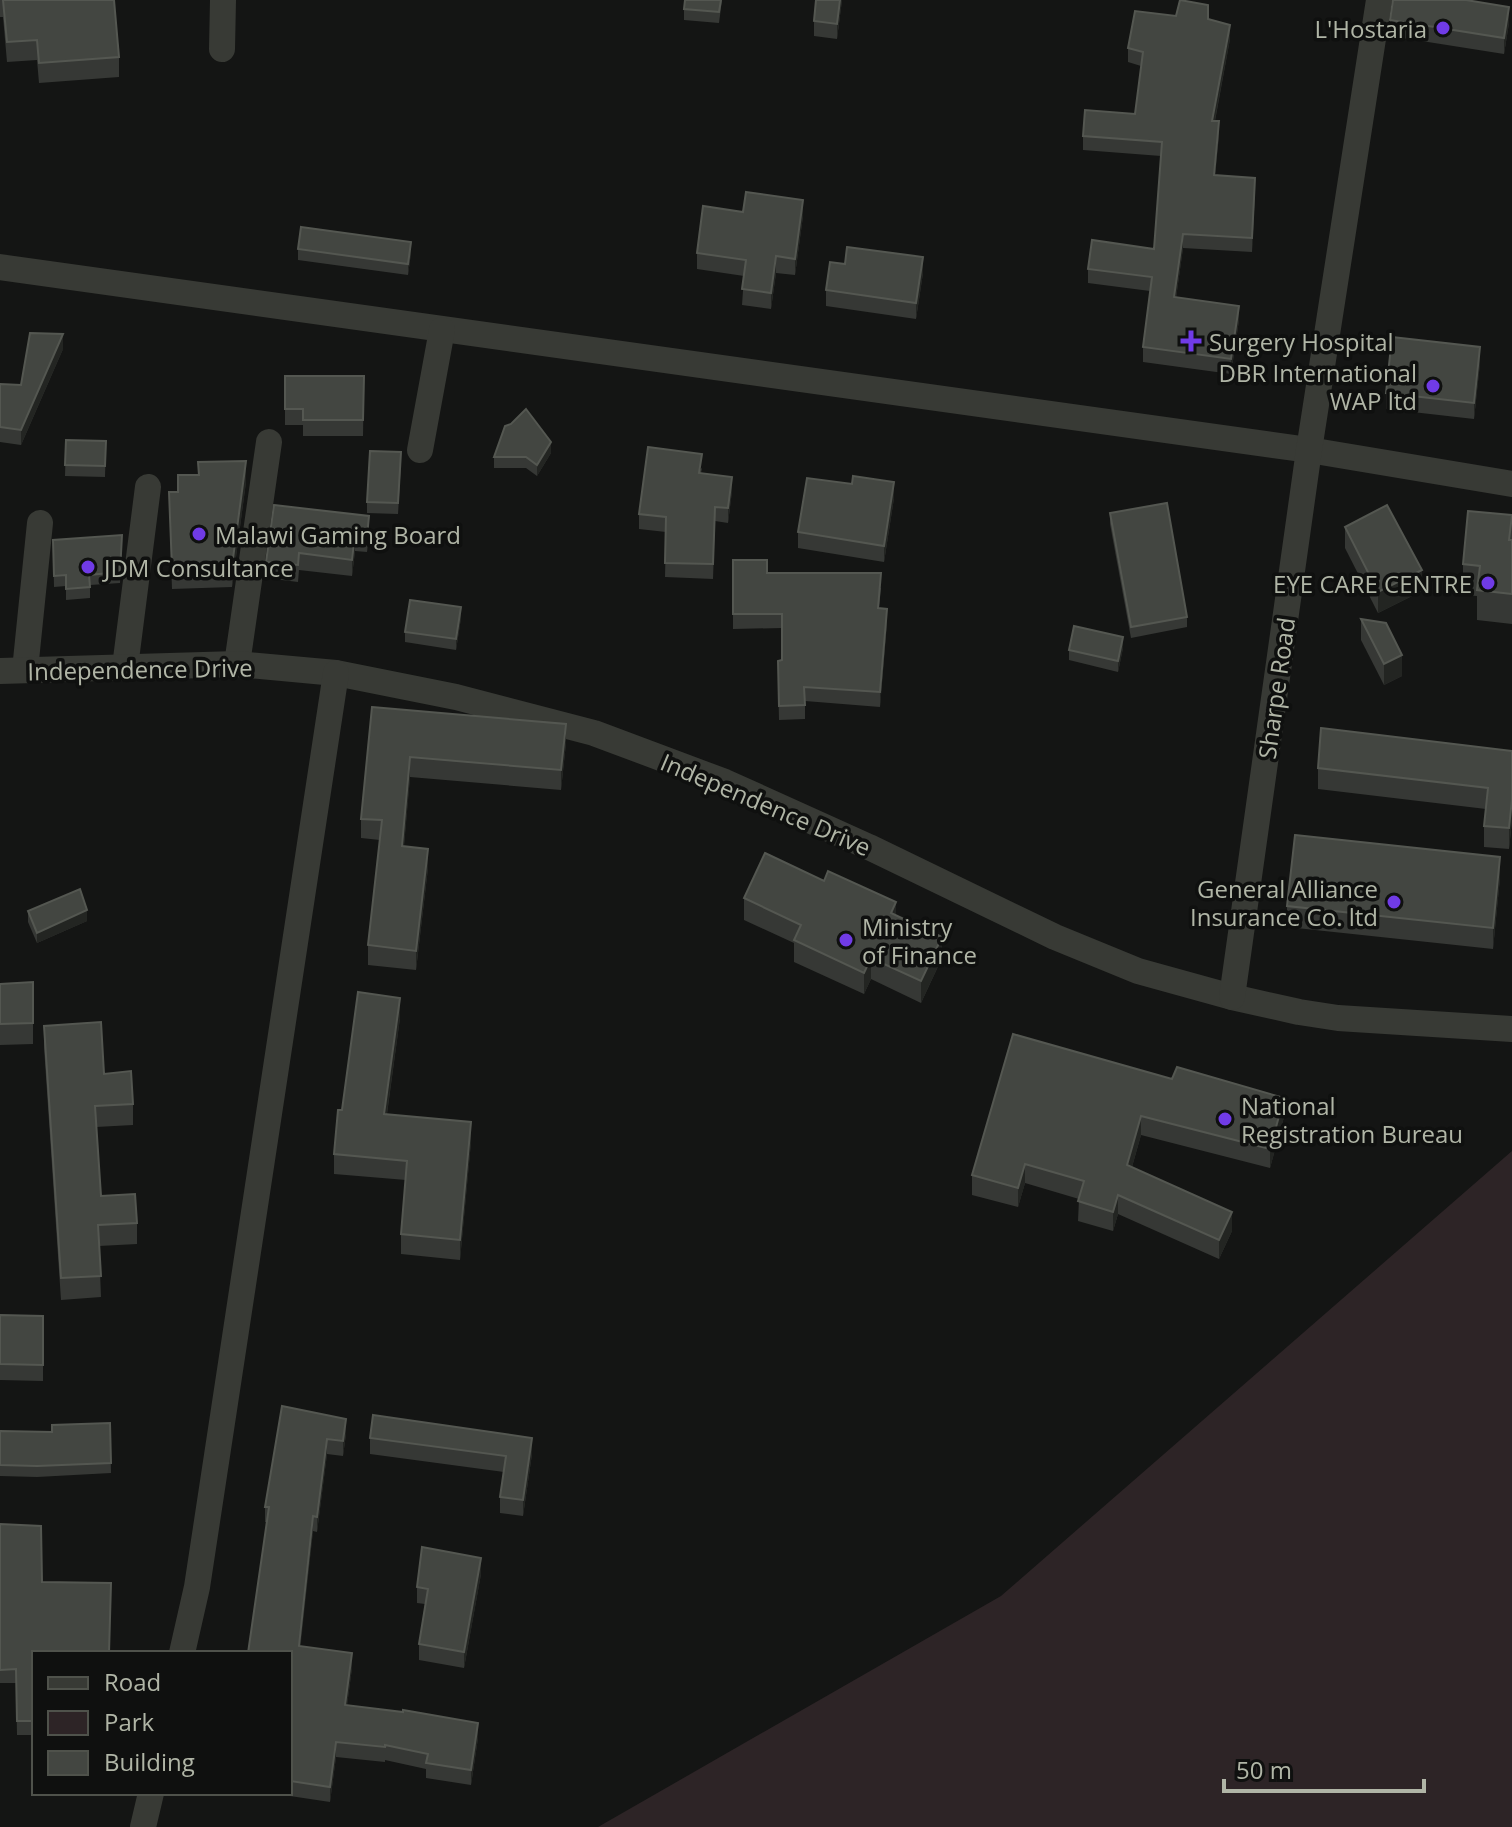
<svg xmlns="http://www.w3.org/2000/svg" width="1512" height="1827" viewBox="0 0 1512 1827" font-family="'Open Sans',sans-serif">
  <rect width="100%" height="100%" fill="#141514"/>
  <path fill="#2d2426" d="M1512,1151V1827H598L1001,1596Z"/>
  <g fill="none" stroke-linecap="round" stroke-linejoin="round">
    <g stroke="#383a35" stroke-width="26">
      <path d="M222,49L223,0"/>
      <path d="M0,267L1309,450L1512,484"/>
      <path d="M420,450L442,330"/>
      <path d="M237,664L269,442"/>
      <path d="M125,667L148,487"/>
      <path d="M25,670L40,523"/>
      <path d="M0,671L237,664L336,673L456,697L594,733L725,782L869,847L1055,937L1138,971L1232,997L1299,1012L1338,1018L1512,1029"/>
      <path d="M1232,997L1309,450L1379,0"/>
      <path d="M182,1653L197,1587L336,673"/>
      <path d="M143,1827L151,1793"/>
    </g>
  </g>
  <g fill="#363835">
    <path d="M0,0H114L119,57V77L39,83L37,60L7,62L3,17H0Z"/>
    <path d="M722,0L719,23L684,20V9Z"/>
    <path d="M842,0L837,39L814,36V21Z"/>
    <path d="M1208,19L1230,39L1215,121L1219,135L1215,175L1255,192L1252,252L1183,248L1176,298L1239,320L1231,374L1143,362V347L1150,291L1088,283V269L1154,249L1161,156L1083,150V136L1135,114L1141,66L1128,62V48Z"/>
    <path d="M1390,20L1509,23L1504,54L1390,36Z"/>
    <path d="M743,212L803,216L795,275L776,273L771,309L742,305L744,276L697,269V253Z"/>
    <path d="M298,249L411,253L408,275L298,260Z"/>
    <path d="M923,273L916,319L826,306V290Z"/>
    <path d="M63,349L21,445L0,442V384L21,385Z"/>
    <path d="M1480,363L1474,419L1386,409V393Z"/>
    <path d="M285,376H364L363,436H303V425H285Z"/>
    <path d="M511,424L551,453L537,476L526,468H494V457Z"/>
    <path d="M66,440L106,441L105,477L65,476Z"/>
    <path d="M401,463L398,514L367,513V502Z"/>
    <path d="M702,468L701,473L732,491L728,523L715,521L713,579L665,577L666,532L639,529V514Z"/>
    <path d="M246,482L232,587L172,589L169,492Z"/>
    <path d="M894,498L884,562L798,548V532Z"/>
    <path d="M274,505L369,532L367,552L355,551L352,576L299,570L298,582L266,578V562Z"/>
    <path d="M1110,513L1187,617V627L1131,638L1110,524Z"/>
    <path d="M1512,515V624L1477,620V596L1463,595V564Z"/>
    <path d="M1345,527L1422,591L1378,613L1345,548Z"/>
    <path d="M53,540L122,546L120,583L90,585V598L66,600V586L54,587Z"/>
    <path d="M733,560L767,573L881,588L879,608L887,623L880,707L805,701V719L779,720L778,675L782,660V628L733,629Z"/>
    <path d="M461,618L456,650L405,642V632Z"/>
    <path d="M1361,619L1402,676L1384,685L1361,640Z"/>
    <path d="M1123,648L1118,672L1069,660V650Z"/>
    <path d="M372,707L566,743L561,790L410,777L404,846L428,868L416,970L368,965V945L380,840L361,838V819Z"/>
    <path d="M1512,751V820L1509,849L1484,847V826L1486,809L1318,789V768Z"/>
    <path d="M1500,878L1493,949L1287,927V906Z"/>
    <path d="M744,898L896,915L942,958L921,1003L871,979L864,994L794,962V943L744,920Z"/>
    <path d="M28,911L87,921L37,943L28,922Z"/>
    <path d="M33,982V1044L0,1045V984Z"/>
    <path d="M400,1018L387,1114L471,1142L460,1260L401,1254V1234L406,1180L334,1174V1154L342,1110Z"/>
    <path d="M44,1026L104,1074L133,1104V1125L96,1127L101,1196L137,1223V1244L99,1246L101,1297L61,1300L44,1047Z"/>
    <path d="M1013,1034L1284,1117L1270,1168L1141,1135L1132,1167L1232,1231L1219,1259L1118,1214L1113,1231L1078,1221L1079,1199L1025,1183L1018,1207L972,1195V1175Z"/>
    <path d="M0,1315L43,1316V1381L0,1380Z"/>
    <path d="M282,1406L346,1434L343,1456L327,1454L317,1532L313,1531L300,1646L352,1668L347,1705L478,1738L471,1785L426,1778V1769L385,1760V1762L336,1757L330,1802L270,1793H290V1653L267,1522H265V1507Z"/>
    <path d="M110,1423L111,1473L37,1477L0,1476V1431L52,1432Z"/>
    <path d="M370,1438L532,1454L523,1516L500,1513V1497L504,1472L370,1454Z"/>
    <path d="M0,1524L34,1653V1735H17L16,1683H0Z"/>
    <path d="M481,1574L464,1668L419,1660V1644L425,1604L417,1603V1587Z"/>
  </g>
  <g fill="#232522">
    <path d="M840,0H842L837,39V24Z"/>
    <path d="M1509,7V23L1504,54V38Z"/>
    <path d="M1230,25V39L1212,135V121Z"/>
    <path d="M1219,121V135L1214,189V175Z"/>
    <path d="M1255,178V192L1252,252V238Z"/>
    <path d="M803,200V216L795,275V259Z"/>
    <path d="M1183,234V248L1174,312V297Z"/>
    <path d="M411,242V253L408,275V264Z"/>
    <path d="M776,256V273L771,309V293Z"/>
    <path d="M923,257V273L916,319V303Z"/>
    <path d="M1239,306V320L1231,374V359Z"/>
    <path d="M63,334V349L21,445V430Z"/>
    <path d="M1480,347V363L1474,419V403Z"/>
    <path d="M551,442V453L537,476V465Z"/>
    <path d="M246,461V482L232,587V566Z"/>
    <path d="M732,477V491L728,523V508Z"/>
    <path d="M894,482V498L884,562V546Z"/>
    <path d="M369,516V532L367,552V536Z"/>
    <path d="M355,534V551L352,576V560Z"/>
    <path d="M1422,570V591L1378,613V592Z"/>
    <path d="M461,607V618L456,650V639Z"/>
    <path d="M887,609V623L880,707V692Z"/>
    <path d="M1123,637V648L1118,672V661Z"/>
    <path d="M1402,655V676L1384,685V664Z"/>
    <path d="M566,724V743L561,790V770Z"/>
    <path d="M410,757V777L402,866V846Z"/>
    <path d="M1512,799V820L1509,849V828Z"/>
    <path d="M428,849V868L416,970V951Z"/>
    <path d="M1500,857V878L1493,949V928Z"/>
    <path d="M896,902V924L891,913Z"/>
    <path d="M87,910V921L37,943V933Z"/>
    <path d="M942,937V958L921,1003V981Z"/>
    <path d="M871,958V979L864,994V973Z"/>
    <path d="M400,998V1018L384,1134V1114Z"/>
    <path d="M1284,1098V1117L1270,1168V1149Z"/>
    <path d="M1141,1116V1135L1127,1184V1165Z"/>
    <path d="M471,1122V1142L460,1260V1240Z"/>
    <path d="M1025,1164V1183L1018,1207V1188Z"/>
    <path d="M1118,1195V1214L1113,1231V1212Z"/>
    <path d="M1232,1212V1231L1219,1259V1240Z"/>
    <path d="M346,1419V1434L343,1456V1441Z"/>
    <path d="M532,1438V1454L523,1516V1500Z"/>
    <path d="M327,1439V1454L317,1532V1517Z"/>
    <path d="M313,1516V1531L299,1661V1646Z"/>
    <path d="M481,1558V1574L464,1668V1652Z"/>
    <path d="M352,1653V1668L345,1720V1705Z"/>
    <path d="M478,1723V1738L471,1785V1770Z"/>
    <path d="M336,1742V1757L330,1802V1787Z"/>
  </g>
  <g fill="#434641" stroke="#545751" stroke-width="2">
    <path d="M3,0H114L119,57L39,63L37,40L7,42Z"/>
    <path d="M685,0H721L719,12L684,9Z"/>
    <path d="M816,0H840L837,24L814,21Z"/>
    <path d="M1180,0L1208,5V19L1230,25L1212,121H1219L1214,175L1255,178L1252,238L1183,234L1174,297L1239,306L1231,359L1143,347L1152,277L1088,269L1092,240L1154,249L1162,142L1083,136L1085,110L1135,114L1143,52L1128,48L1135,11L1176,16Z"/>
    <path d="M1393,0H1466L1509,7L1504,38L1390,20Z"/>
    <path d="M746,192L803,200L795,259L776,256L771,293L742,289L746,260L697,253L703,206L743,212Z"/>
    <path d="M301,227L411,242L408,264L298,249Z"/>
    <path d="M847,247L923,257L916,303L826,290L830,262L845,264Z"/>
    <path d="M30,333L63,334L21,430L0,427V384L21,385Z"/>
    <path d="M1392,337L1480,347L1474,403L1386,393Z"/>
    <path d="M285,376H364L363,420H303V409H285Z"/>
    <path d="M526,409L551,442L537,465L526,457H494L505,426L511,424Z"/>
    <path d="M66,440L106,441L105,466L65,465Z"/>
    <path d="M648,447L702,454L699,473L732,477L728,508L715,507L713,564L665,563L666,517L639,514Z"/>
    <path d="M370,451L401,452L398,503L367,502Z"/>
    <path d="M246,461L232,566L172,568L169,492H178V475H199L198,462Z"/>
    <path d="M853,476L894,482L884,546L798,532L807,478L852,484Z"/>
    <path d="M1167,503L1187,617L1131,627L1110,513Z"/>
    <path d="M274,505L369,516L367,536L355,534L352,560L299,553L298,565L266,562Z"/>
    <path d="M1387,505L1422,570L1378,592L1345,527Z"/>
    <path d="M1468,511L1512,515L1509,540H1512V594L1477,590L1480,566L1463,564Z"/>
    <path d="M122,535L120,572L89,575L90,587L66,589V575L54,576L53,540Z"/>
    <path d="M733,560H767V573H881L878,608L887,609L880,692L804,687L805,705L779,706L778,661L782,660V614H733Z"/>
    <path d="M410,600L461,607L456,639L405,632Z"/>
    <path d="M1361,619L1386,623L1402,655L1384,664Z"/>
    <path d="M1074,626L1123,637L1118,661L1069,650Z"/>
    <path d="M372,707L566,724L561,770L410,757L402,846L428,849L416,951L368,945L382,820L361,819Z"/>
    <path d="M1321,728L1512,751V799L1509,828L1484,826L1488,788L1318,768Z"/>
    <path d="M1295,835L1500,857L1493,928L1287,906Z"/>
    <path d="M765,853L824,881L828,871L896,902L891,913L942,937L921,981L871,958L864,973L794,940L801,925L744,898Z"/>
    <path d="M80,889L87,910L37,933L28,911Z"/>
    <path d="M33,982V1023L0,1024V984Z"/>
    <path d="M358,992L400,998L384,1114L471,1122L460,1240L401,1234L407,1161L334,1154L338,1110H342Z"/>
    <path d="M101,1022L104,1074L131,1071L133,1104L95,1106L101,1196L135,1194L137,1223L98,1225L101,1276L61,1278L44,1026Z"/>
    <path d="M1013,1034L1172,1079L1177,1067L1284,1098L1270,1149L1141,1116L1127,1165L1232,1212L1219,1240L1118,1195L1113,1212L1078,1201L1084,1181L1025,1164L1018,1188L972,1175Z"/>
    <path d="M0,1315L43,1316V1365L0,1364Z"/>
    <path d="M282,1406L346,1419L343,1441L327,1439L317,1517L313,1516L299,1646L352,1653L345,1705L403,1712V1710L478,1723L471,1770L426,1763L428,1754L385,1745V1747L336,1742L330,1787L290,1781V1653H248L269,1507H265Z"/>
    <path d="M373,1415L532,1438L523,1500L500,1497L506,1456L370,1438Z"/>
    <path d="M110,1423L111,1463L37,1466L0,1465V1431L52,1432V1425Z"/>
    <path d="M0,1524L41,1526L42,1582L111,1583L109,1653H34V1721H17L16,1669L0,1670Z"/>
    <path d="M422,1547L481,1558L464,1652L419,1644L428,1589L417,1587Z"/>
  </g>
  <g fill="#703be6" stroke="#0f100f" stroke-width="3">
    <circle cx="1443" cy="28" r="8"/>
    <path d="M1187 329h8v8h8v8h-8v8h-8v-8h-8v-8h8z"/>
    <circle cx="1433" cy="386" r="8"/>
    <circle cx="199" cy="534" r="8"/>
    <circle cx="88" cy="567" r="8"/>
    <circle cx="1488" cy="583" r="8"/>
    <circle cx="1394" cy="902" r="8"/>
    <circle cx="846" cy="940" r="8"/>
    <circle cx="1225" cy="1119" r="8"/>
  </g>
  <g text-anchor="middle" dominant-baseline="central" stroke-width="7" stroke-linejoin="round" paint-order="stroke">
    <g font-size="24" fill="#b0b5a6" stroke="#0f100f" text-anchor="start">
      <text x="1427" y="28" text-anchor="end">L'Hostaria</text>
      <text x="1209" y="341">Surgery Hospital</text>
      <text x="1417" y="372" text-anchor="end">DBR International<tspan x="1417" dy="28">WAP ltd</tspan></text>
      <text x="215" y="534">Malawi Gaming Board</text>
      <text x="104" y="567">JDM Consultance</text>
      <text x="1472" y="583" text-anchor="end">EYE CARE CENTRE</text>
      <text x="1378" y="888" text-anchor="end">General Alliance<tspan x="1378" dy="28">Insurance Co. ltd</tspan></text>
      <text x="862" y="926">Ministry<tspan x="862" dy="28">of Finance</tspan></text>
      <text x="1241" y="1105">National<tspan x="1241" dy="28">Registration Bureau</tspan></text>
    </g>
    <g font-size="24" fill="#b0b5a6" stroke="#0f100f">
      <text transform="translate(140 669) rotate(-1)">Independence Drive</text>
      <text transform="translate(1276 688) rotate(-82)">Sharpe Road</text>
      <text transform="translate(766 804) rotate(23)">Independence Drive</text>
    </g>
  </g>
  <rect x="32" y="1651" width="260" height="144" fill="#0f100f" stroke="#4f524b" stroke-width="2"/>
  <rect x="48" y="1677" width="40" height="12" fill="#383a35" stroke="#4f524b" stroke-width="2"/>
  <text x="104" y="1691" font-size="24" fill="#b0b5a6">Road</text>
  <rect x="48" y="1711" width="40" height="24" fill="#2d2426" stroke="#4f524b" stroke-width="2"/>
  <text x="104" y="1731" font-size="24" fill="#b0b5a6">Park</text>
  <rect x="48" y="1751" width="40" height="24" fill="#434641" stroke="#4f524b" stroke-width="2"/>
  <text x="104" y="1771" font-size="24" fill="#b0b5a6">Building</text>
  <path d="M1224 1779v12h200v-12" fill="none" stroke="#b0b5a6" stroke-width="4"/>
  <text x="1236" y="1779" font-size="24" fill="#b0b5a6" stroke="#0f100f" stroke-width="6" paint-order="stroke">50 m</text>
</svg>
